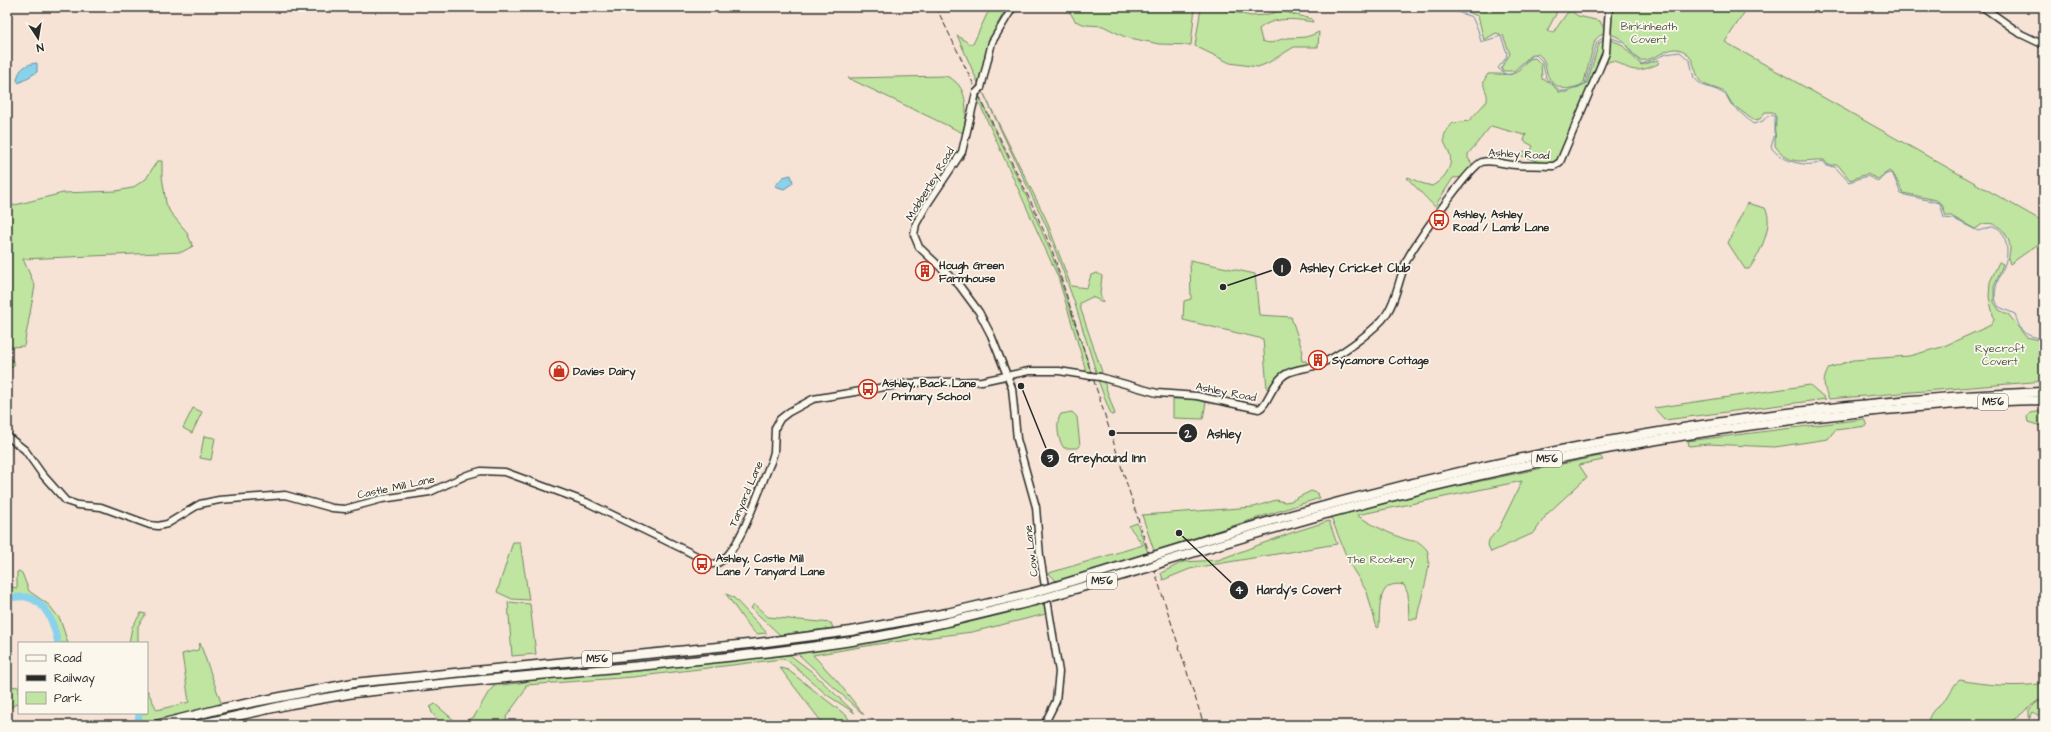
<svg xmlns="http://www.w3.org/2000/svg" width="2051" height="732" viewBox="0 0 2051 732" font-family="'Architects Daughter',sans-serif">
  <rect width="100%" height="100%" fill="#f6e3d5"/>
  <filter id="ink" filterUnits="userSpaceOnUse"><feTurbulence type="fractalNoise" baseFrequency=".025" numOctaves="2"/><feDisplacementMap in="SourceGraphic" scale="8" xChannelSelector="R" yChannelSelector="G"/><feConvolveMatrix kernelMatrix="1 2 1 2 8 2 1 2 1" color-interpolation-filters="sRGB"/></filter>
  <g filter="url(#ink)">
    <g fill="#bfe5a0" stroke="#758866">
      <path d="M994,7H1008C990,31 986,57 979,85L957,35L968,43L973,44L987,14Z"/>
      <path d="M1067,7H1195L1191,45L1159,44L1125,37L1103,26L1086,25L1075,21Z"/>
      <path d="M1201,7H1212L1251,16L1264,15L1281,11L1312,19L1313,22C1295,19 1274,16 1259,29L1262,41C1275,46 1276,39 1287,38C1302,37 1304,39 1319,32L1318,47H1294L1268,63L1258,67L1230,63L1195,46Z"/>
      <path d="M1455,7H1556V14L1547,31L1553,33L1567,13L1571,11L1578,16L1600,21L1605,31L1595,40L1584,82C1581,86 1576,87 1570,88C1561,91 1549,82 1547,73C1544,64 1546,60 1538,54H1532L1514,71H1503L1501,68L1510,54L1503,35L1496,33L1484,40L1478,16Z"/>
      <path d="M1611,7H1748L1725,42L2044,222V240L2010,264C2007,258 2010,255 2010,249C2010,235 1998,220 1983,224C1980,225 1978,228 1975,229L1951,216H1946L1942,204L1936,200L1903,193L1894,175L1889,171L1878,179L1867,174L1850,180L1838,165H1828L1824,160C1802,159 1792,168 1775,146L1776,117L1773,112H1765L1760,119L1753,120L1732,104L1725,92C1718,89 1709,87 1702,83C1694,77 1696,50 1676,49C1666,48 1647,65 1638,59C1625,50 1628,38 1609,34Z"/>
      <path d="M1605,39L1604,50L1561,157C1550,169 1535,160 1522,156L1520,154L1525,151L1530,153L1533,146L1524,141L1526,134L1524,135L1491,126L1468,154V158L1473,165L1465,177L1453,178L1437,203V209L1407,178L1408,177L1421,183L1432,186C1443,180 1453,168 1450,155C1449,150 1444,144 1444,140C1443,134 1449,127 1453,123L1469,121L1487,101C1489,89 1478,87 1488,74C1509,73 1515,80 1529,59L1535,58L1541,64L1542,79L1550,82L1559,92H1568L1587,83L1599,43Z"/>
      <path d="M1609,39L1621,44L1641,65L1659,60L1658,64C1639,72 1633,73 1616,61H1610L1603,66Z"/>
      <path d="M945,76C969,83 968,113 963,133L848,78Z"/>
      <path d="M982,90L1046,219L1071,286L1087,288L1091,275L1097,273L1102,276L1100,294L1103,302L1092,297L1080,303V307L1102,372L1100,376L1097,375L1074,301L1047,228Z"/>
      <path d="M978,95L1026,195L1052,255L1092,375L1087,374L1058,277L977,98Z"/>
      <path d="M157,161H162V176L166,203L170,212L186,231L193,246L182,252L23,259L35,286L24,346L10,347V358L15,364L7,372V207L63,193L116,191L132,188L146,179Z"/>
      <path d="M1747,203L1765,208C1775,223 1759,256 1749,269H1745L1728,243Z"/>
      <path d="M1190,260L1255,274L1259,315L1291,317L1303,352L1301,356L1302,361H1306L1309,366L1281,375L1267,389L1263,339L1183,320L1184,301L1191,299Z"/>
      <path d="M1999,262L2003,264L1994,287V302L1999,310L2009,315L2026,337L2044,341V381L1829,399C1823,387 1822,380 1829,368L1853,360L1909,356L1942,347L1991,325L1994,319L1989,297L1990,282Z"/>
      <path d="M1098,380L1104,382L1115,414L1111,415Z"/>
      <path d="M1810,385L1826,399L1665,420L1654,408Z"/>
      <path d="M1173,399H1192L1206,402L1203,419L1173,418Z"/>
      <path d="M193,408L202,412L192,433L183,428Z"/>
      <path d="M2044,411V427L2028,422L2027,417L2030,413Z"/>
      <path d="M1072,412L1077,417L1080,446L1078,448H1064C1058,441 1055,421 1061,414Z"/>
      <path d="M1864,419L1867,426L1835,430L1828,439L1775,447L1708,444L1689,446L1688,441Z"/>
      <path d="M204,436L215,438L211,460L200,458Z"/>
      <path d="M1600,456L1603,460L1579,465L1587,477L1547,514L1534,533L1491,552L1488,545L1489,540L1499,528L1522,481L1357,515C1366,522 1406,543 1417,541C1420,543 1425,547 1427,550C1434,565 1419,601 1417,619H1409L1408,594L1404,585C1377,579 1380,608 1379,627L1377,628L1367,592L1349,563L1331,517L1448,488Z"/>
      <path d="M1311,491L1317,493L1320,498L1154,551L1142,515L1254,507L1276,500L1285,502L1291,501Z"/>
      <path d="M1329,521L1337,544L1205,566L1190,569L1163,580L1161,573L1183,562L1218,560L1291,533Z"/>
      <path d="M1137,523L1148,553L1056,581L1049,573L1143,545L1129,526Z"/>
      <path d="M513,542H520L529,600L512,599L497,592Z"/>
      <path d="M19,571L22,573L29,591L49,605L60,619L68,643H60C56,624 47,599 26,595C20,594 13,596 7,596V586L17,588V572Z"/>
      <path d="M726,594L733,597L767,633L756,634L744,620Z"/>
      <path d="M508,602L530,604L536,654L512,656Z"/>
      <path d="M754,604L768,617L831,623L833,628L780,635L751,608Z"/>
      <path d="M1044,604L1046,614L972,632L878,644L813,655L838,682L864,715L797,653L934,629Z"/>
      <path d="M141,613L146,614L138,626V643H129L132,627Z"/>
      <path d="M200,643L222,705L140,725L142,713H147V690L157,710L189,702L182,654L198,650Z"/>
      <path d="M790,655L811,671L855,713L827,695L787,660L782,659L633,677L526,685L524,692L506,717L508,725H443L432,713L430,707L435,704L455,721L462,722L474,717L488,693L494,686L526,682V680Z"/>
      <path d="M780,668L788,670L847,716L851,725H824Z"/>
      <path d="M1960,680C1983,685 2020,688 2044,683V697C2029,705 2022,716 2006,724C1999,727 1939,723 1928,722C1930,710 1940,705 1948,697C1952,692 1953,684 1960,680Z"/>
      <path d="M7,686L19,687V702L7,710Z"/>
      <path d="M2044,699V713L2039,716L2033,712L2029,719V710L2036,703Z"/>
    </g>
    <g fill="#8ad2ec" stroke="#648f9f">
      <path d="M37,63V72L19,83L17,80C19,68 26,64 37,63Z"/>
      <path d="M791,175L793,183L784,189L775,186L783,177Z"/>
    </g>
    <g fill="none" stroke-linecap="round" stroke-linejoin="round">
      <g stroke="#648f9f" stroke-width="1">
        <path d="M1448,7L1452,10L1472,17L1478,30L1481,42L1501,36L1507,53L1506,58L1498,68C1514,88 1523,56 1536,55L1542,61L1546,78L1560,91H1566L1585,84L1597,42L1604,37"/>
        <path d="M1609,37L1623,42L1642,64L1666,54L1680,52L1690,61L1694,78L1702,85L1717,90L1726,95L1731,104L1753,124L1763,121L1767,116L1772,115L1775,117V134L1771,147C1778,159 1800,166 1814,164C1817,164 1820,162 1823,161L1827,166L1835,167L1849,182L1867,176L1878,181L1886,174L1891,173L1894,177L1901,194L1940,203L1944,218L1954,219L1978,231C1983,230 1988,227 1992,227C1997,226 2002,231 2004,236C2014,265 1996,270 1995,296C1995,300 1997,304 1999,307L2015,314C2021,334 2024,335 2044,339"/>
      </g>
      <g stroke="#8ad2ec" stroke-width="7">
        <path d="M7,598C13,598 20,596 26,597C47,601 54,625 58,643"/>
        <path d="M138,725L139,713"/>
      </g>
      <g stroke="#2b2b2b" stroke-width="9">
        <g id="secondary">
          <path d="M1983,7L2021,34L2044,45"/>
          <path d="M981,88L992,42L1013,7"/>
          <path d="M976,93L962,152L926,206L916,224L914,235L919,247L959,285L979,312L991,335L1012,388L1017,439L1036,507L1040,556L1059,672L1056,701L1044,725"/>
          <path d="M1100,377L1157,393L1197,396L1259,409C1268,405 1272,382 1286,374C1296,368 1309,369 1320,364C1339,356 1368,335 1382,320C1396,304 1398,281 1406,262C1412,247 1471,165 1482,162C1492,159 1505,165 1515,165C1526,166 1537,165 1548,166H1554L1560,162L1606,53L1609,7"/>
          <path d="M7,436L25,450L42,474L66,501L78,505L101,507L150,525L158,526L167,524L200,504L219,500L285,495L332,508L345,509L382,499L430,492L467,475L481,471L505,472L586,502L687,551L712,564C737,566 761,482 771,462L774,452L775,428L780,419L789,412L813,399L909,383L982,381L1029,371H1059L1091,376"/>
        </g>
      </g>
      <g stroke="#2b2b2b" stroke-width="11">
        <g id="highway">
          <path d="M1160,554C1450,463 1740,403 2044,392"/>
          <path d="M1163,562C1390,490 1618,437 1855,413C1918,407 1981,401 2044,400"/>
          <path d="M1056,586L1144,559"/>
          <path d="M1058,594L1147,568"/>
          <path d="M156,725L224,708L353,683L758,643L851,631L947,613L1032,593"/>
          <path d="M196,725L291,704L354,693C520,674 687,666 852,641C914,631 974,616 1034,601"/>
        </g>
      </g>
      <use href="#secondary" stroke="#fbf7ec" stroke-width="6"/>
      <use href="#highway" stroke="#fbf7ec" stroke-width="8"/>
      <path stroke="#2b2b2b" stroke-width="1" stroke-dasharray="6 3" stroke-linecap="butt" d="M936,7L1032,204L1052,250L1204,725"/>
      <g stroke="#2b2b2b" stroke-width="9" stroke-linecap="butt">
        <g id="secondary-bridge">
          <path d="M976,93L981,88"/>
          <path d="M1091,376L1100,377"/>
        </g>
      </g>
      <g stroke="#2b2b2b" stroke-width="11" stroke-linecap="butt">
        <g id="highway-bridge">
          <path d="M1144,559L1160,554"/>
          <path d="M1147,568L1163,562"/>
          <path d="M1032,593L1056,586"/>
          <path d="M1034,601L1058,594"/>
        </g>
      </g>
      <use href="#secondary-bridge" stroke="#fbf7ec" stroke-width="6"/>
      <use href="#highway-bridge" stroke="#fbf7ec" stroke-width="8"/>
    </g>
  </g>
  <defs>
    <g id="bus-ring" transform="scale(1)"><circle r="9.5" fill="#fbf7ec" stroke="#c8321e" stroke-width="1.5"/><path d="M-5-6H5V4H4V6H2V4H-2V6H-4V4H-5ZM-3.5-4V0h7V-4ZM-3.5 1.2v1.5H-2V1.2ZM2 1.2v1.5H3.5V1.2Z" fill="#c8321e"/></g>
    <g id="building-ring" transform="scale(1)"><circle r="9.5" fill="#fbf7ec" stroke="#c8321e" stroke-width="1.5"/><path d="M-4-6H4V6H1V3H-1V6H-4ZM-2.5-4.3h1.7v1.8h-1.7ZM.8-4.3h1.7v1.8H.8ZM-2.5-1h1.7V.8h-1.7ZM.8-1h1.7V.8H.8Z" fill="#c8321e"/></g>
    <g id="shop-ring" transform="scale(1)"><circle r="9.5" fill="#fbf7ec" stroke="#c8321e" stroke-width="1.5"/><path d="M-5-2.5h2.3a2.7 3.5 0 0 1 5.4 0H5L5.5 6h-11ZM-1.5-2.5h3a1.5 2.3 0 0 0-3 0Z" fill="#c8321e"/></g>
  </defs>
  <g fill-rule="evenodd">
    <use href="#bus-ring" x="1439" y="220"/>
    <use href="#building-ring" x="925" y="271"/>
    <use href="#building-ring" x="1318" y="360"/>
    <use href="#shop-ring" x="559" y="371"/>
    <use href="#bus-ring" x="868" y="389"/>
    <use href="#bus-ring" x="702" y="564"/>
  </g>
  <g text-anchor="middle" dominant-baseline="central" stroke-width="3.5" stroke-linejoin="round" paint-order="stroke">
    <g fill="#fbf7ec" stroke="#696865" stroke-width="1">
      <rect x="1978" y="394" width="30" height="16" rx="3"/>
      <rect x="1532" y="451" width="30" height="16" rx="3"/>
      <rect x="1087" y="573" width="30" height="16" rx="3"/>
      <rect x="582" y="651" width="30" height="16" rx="3"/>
    </g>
    <g font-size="10" font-weight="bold" fill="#2b2b2b">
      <text x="1993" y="402">M56</text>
      <text x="1547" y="459">M56</text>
      <text x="1102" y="581">M56</text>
      <text x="597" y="659">M56</text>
    </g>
    <g font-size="11" fill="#505a48" stroke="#fbf7ec">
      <text x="1649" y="26">Birkinheath<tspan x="1649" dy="13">Covert</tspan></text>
      <text x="2000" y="348">Ryecroft<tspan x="2000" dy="13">Covert</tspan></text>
      <text x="1381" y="559">The Rookery</text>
    </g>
    <g font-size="11" fill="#2b2b2b" stroke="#fbf7ec">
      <text transform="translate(1519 154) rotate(3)">Ashley Road</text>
      <text transform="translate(930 184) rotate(-59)">Mobberley Road</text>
      <text transform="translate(1226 392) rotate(11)">Ashley Road</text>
      <text transform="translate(396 487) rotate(-12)">Castle Mill Lane</text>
      <text transform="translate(746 494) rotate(-67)">Tanyard Lane</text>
      <text transform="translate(1031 551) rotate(-97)">Cow Lane</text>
    </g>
    <g font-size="11" font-weight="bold" fill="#2b2b2b" stroke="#fbf7ec" text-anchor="start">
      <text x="1453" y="214">Ashley, Ashley<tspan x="1453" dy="13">Road / Lamb Lane</tspan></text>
      <text x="939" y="265">Hough Green<tspan x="939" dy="13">Farmhouse</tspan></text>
      <text x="1332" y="360">Sycamore Cottage</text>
      <text x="573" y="371">Davies Dairy</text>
      <text x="882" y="383">Ashley, Back Lane<tspan x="882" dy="13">/ Primary School</tspan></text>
      <text x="716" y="558">Ashley, Castle Mill<tspan x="716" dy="13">Lane / Tanyard Lane</tspan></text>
    </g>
  </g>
  <path fill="none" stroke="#2b2b2b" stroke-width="1.5" d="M1223 287L1282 267M1112 433L1188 433M1021 386L1050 458M1179 533L1239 590"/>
  <g fill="#2b2b2b" stroke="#fbf7ec" stroke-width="1.5">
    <circle cx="1223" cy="287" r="4"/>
    <circle cx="1112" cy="433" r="4"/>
    <circle cx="1021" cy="386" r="4"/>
    <circle cx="1179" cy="533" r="4"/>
    <circle cx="1282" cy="267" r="10"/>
    <circle cx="1188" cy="433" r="10"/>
    <circle cx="1050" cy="458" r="10"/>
    <circle cx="1239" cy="590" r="10"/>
  </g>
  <g font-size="12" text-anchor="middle" font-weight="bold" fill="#fff">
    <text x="1282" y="272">1</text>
    <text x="1188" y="438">2</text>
    <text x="1050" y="462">3</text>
    <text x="1239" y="594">4</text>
  </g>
  <g font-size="12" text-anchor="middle" font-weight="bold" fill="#2b2b2b" stroke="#fbf7ec" stroke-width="3.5" stroke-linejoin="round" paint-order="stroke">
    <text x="1355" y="272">Ashley Cricket Club</text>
    <text x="1224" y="438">Ashley</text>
    <text x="1107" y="462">Greyhound Inn</text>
    <text x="1299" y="594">Hardy's Covert</text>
  </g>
  <rect width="2051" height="732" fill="none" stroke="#fbf7ec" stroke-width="24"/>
  <rect x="12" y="12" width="2027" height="708" fill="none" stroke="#2b2b2b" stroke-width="1.5" filter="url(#ink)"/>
  <rect x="18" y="642" width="130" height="72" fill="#fbf7ec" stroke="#a8a59f"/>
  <rect x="26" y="655" width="20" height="6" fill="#fbf7ec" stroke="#a8a59f"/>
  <text x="54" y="662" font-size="12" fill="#2b2b2b">Road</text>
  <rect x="26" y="675" width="20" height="6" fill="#2b2b2b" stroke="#a8a59f"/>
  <text x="54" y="682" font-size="12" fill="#2b2b2b">Railway</text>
  <rect x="26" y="692" width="20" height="12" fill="#bfe5a0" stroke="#a8a59f"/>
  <text x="54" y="702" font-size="12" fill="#2b2b2b">Park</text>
  <g transform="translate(38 38) rotate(168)" stroke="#fbf7ec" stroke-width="3" paint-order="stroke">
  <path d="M0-3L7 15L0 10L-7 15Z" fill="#2b2b2b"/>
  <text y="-6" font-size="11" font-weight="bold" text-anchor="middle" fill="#2b2b2b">N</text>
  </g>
</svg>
